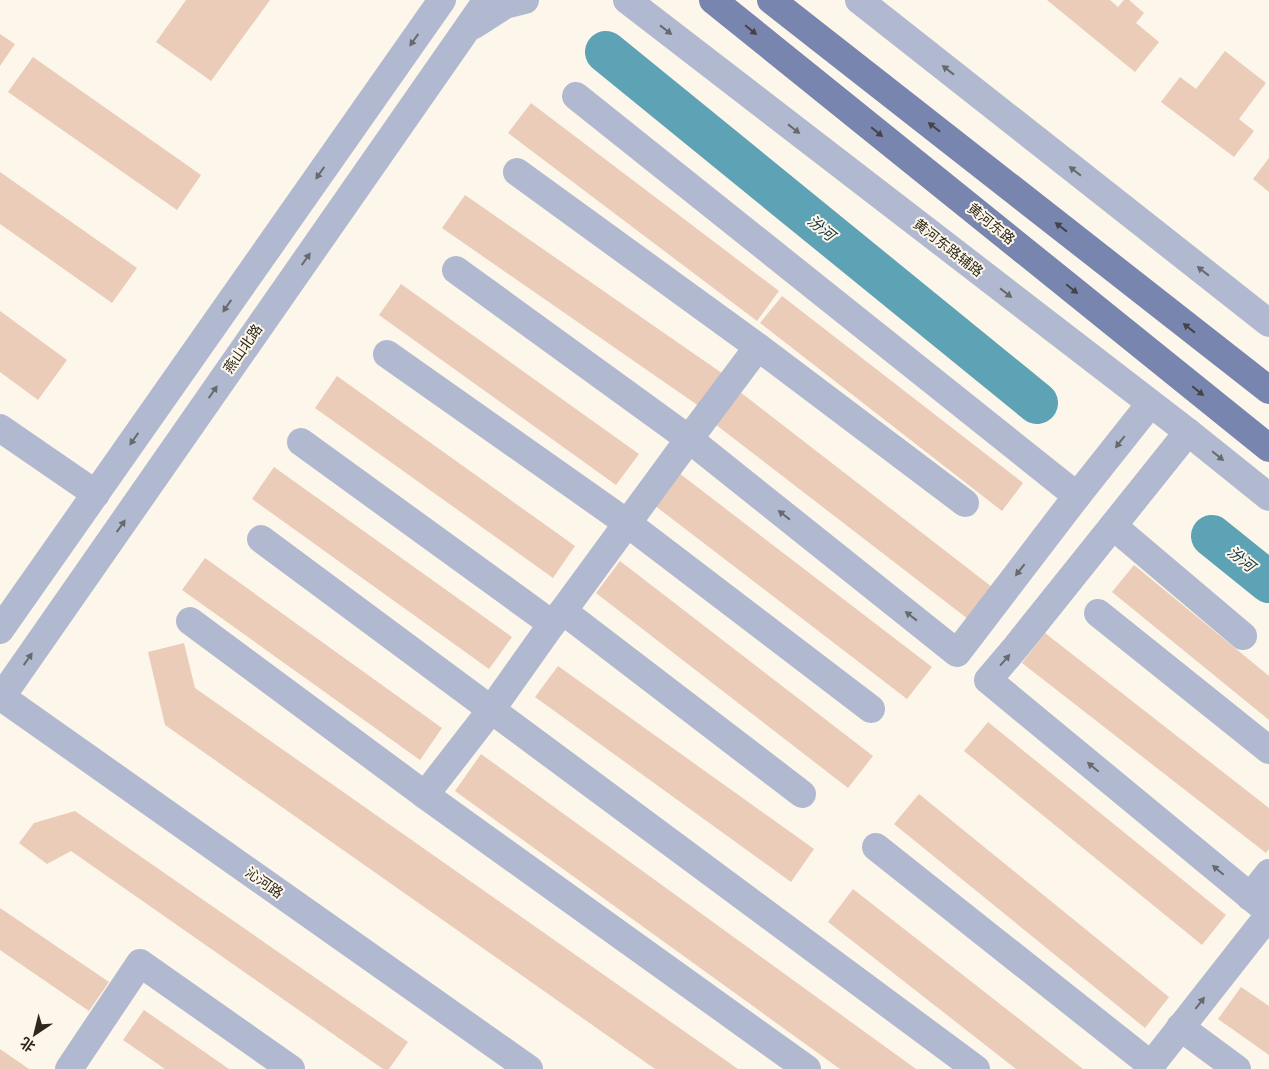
<svg xmlns="http://www.w3.org/2000/svg" width="1269" height="1069" viewBox="0 0 1269 1069" font-family="Bitter,'Noto Sans SC',serif">
  <rect width="100%" height="100%" fill="#fdf6ea"/>
  <g fill="none" stroke-linecap="round" stroke-linejoin="round">
    <g stroke="#5da3b5" stroke-width="42">
      <path d="M606,52L1037,403"/>
      <path d="M1212,536L1269,582"/>
    </g>
  </g>
  <g fill="#ebccb8">
    <path d="M186,0H270L211,81L156,42Z"/>
    <path d="M1047,0H1110L1118,7L1124,0H1129L1144,13L1136,23L1159,42L1135,72Z"/>
    <path d="M0,34L15,44L0,66Z"/>
    <path d="M1225,51L1266,83L1239,119L1254,131L1234,157L1161,102L1180,77L1196,89Z"/>
    <path d="M33,57L201,175L177,210L8,92Z"/>
    <path d="M531,103L779,291L757,321L508,133Z"/>
    <path d="M1269,158V192L1253,179Z"/>
    <path d="M0,172L137,268L112,303L0,224Z"/>
    <path d="M465,195L729,378L706,411L442,228Z"/>
    <path d="M401,284L639,454L616,485L379,315Z"/>
    <path d="M782,296L1023,483L1002,511L760,323Z"/>
    <path d="M0,311L67,360L38,400L0,372Z"/>
    <path d="M337,376L575,546L553,578L315,408Z"/>
    <path d="M740,392L992,587L968,619L715,424Z"/>
    <path d="M274,467L512,637L489,669L252,499Z"/>
    <path d="M679,473L932,667L907,699L654,505Z"/>
    <path d="M205,558L442,728L420,760L182,590Z"/>
    <path d="M620,561L873,756L848,788L596,593Z"/>
    <path d="M1134,565L1269,676V720L1112,592Z"/>
    <path d="M1045,633L1269,808V849L1266,853L1022,663Z"/>
    <path d="M184,643L195,688L738,1069H655L165,725L148,652Z"/>
    <path d="M558,666L814,849L791,882L535,697Z"/>
    <path d="M988,722L1226,915L1202,945L964,751Z"/>
    <path d="M481,754L916,1069H840L455,791Z"/>
    <path d="M919,794L1169,997L1145,1028L894,824Z"/>
    <path d="M75,811L408,1042L389,1069H383L71,851L47,864L19,843L34,823Z"/>
    <path d="M853,889L1083,1069H1016L828,922Z"/>
    <path d="M0,908L109,982L89,1011L0,950Z"/>
    <path d="M1241,987L1269,1006V1055L1218,1019Z"/>
    <path d="M144,1010L229,1069H165L123,1040Z"/>
    <path d="M0,1049L29,1069H0Z"/>
  </g>
  <g fill="none" stroke-linecap="round" stroke-linejoin="round">
    <g stroke="#b1b9d0" stroke-width="28">
      <path d="M627,0L1188,432L1269,497"/>
      <path d="M859,0L1269,323"/>
      <path d="M474,25L505,5L525,0"/>
      <path d="M576,96L1077,496"/>
      <path d="M456,270L689,439L758,347L517,172"/>
      <path d="M758,347L965,503"/>
      <path d="M387,354L627,523L871,709"/>
      <path d="M0,428L96,494"/>
      <path d="M1188,432L1016,647L988,680L1269,912"/>
      <path d="M301,442L552,624"/>
      <path d="M1113,526L1243,636"/>
      <path d="M261,539L976,1069"/>
      <path d="M563,611L802,794"/>
      <path d="M1098,613L1269,750"/>
      <path d="M190,621L425,795"/>
      <path d="M0,630L442,0"/>
      <path d="M0,696L529,1069"/>
      <path d="M0,699L487,0"/>
      <path d="M876,847L1151,1065"/>
      <path d="M1250,897L1269,873"/>
      <path d="M1180,1027L1237,1069"/>
      <path d="M69,1069L140,963L291,1069"/>
      <path d="M807,1069L425,795L491,710L552,624L563,611L689,439L957,653L1077,496L1150,404"/>
      <path d="M1148,1069L1269,915"/>
    </g>
    <g stroke="#7885ae" stroke-width="28">
      <path d="M713,0L1269,448"/>
      <path d="M771,0L1269,390"/>
    </g>
  </g>
  <defs><path id="oneway-solid" d="M-6-.8H1V-3.2L6.5 0L1 3.2V.8H-6Z" transform="scale(1.25)"/></defs>
  <g fill="#68696d">
    <use href="#oneway-solid" transform="translate(666 30) rotate(38)"/>
    <use href="#oneway-solid" transform="translate(414 40) rotate(125)"/>
    <use href="#oneway-solid" transform="translate(948 70) rotate(-142)"/>
    <use href="#oneway-solid" transform="translate(794 129) rotate(38)"/>
    <use href="#oneway-solid" transform="translate(1075 171) rotate(-142)"/>
    <use href="#oneway-solid" transform="translate(320 173) rotate(125)"/>
    <use href="#oneway-solid" transform="translate(306 259) rotate(-55)"/>
    <use href="#oneway-solid" transform="translate(1203 271) rotate(-142)"/>
    <use href="#oneway-solid" transform="translate(1006 293) rotate(38)"/>
    <use href="#oneway-solid" transform="translate(227 306) rotate(125)"/>
    <use href="#oneway-solid" transform="translate(213 392) rotate(-55)"/>
    <use href="#oneway-solid" transform="translate(134 439) rotate(125)"/>
    <use href="#oneway-solid" transform="translate(1120 442) rotate(128)"/>
    <use href="#oneway-solid" transform="translate(1218 456) rotate(39)"/>
    <use href="#oneway-solid" transform="translate(784 515) rotate(-142)"/>
    <use href="#oneway-solid" transform="translate(121 526) rotate(-55)"/>
    <use href="#oneway-solid" transform="translate(1020 570) rotate(128)"/>
    <use href="#oneway-solid" transform="translate(911 616) rotate(-142)"/>
    <use href="#oneway-solid" transform="translate(28 659) rotate(-55)"/>
    <use href="#oneway-solid" transform="translate(1005 660) rotate(-49)"/>
    <use href="#oneway-solid" transform="translate(1093 767) rotate(-140)"/>
    <use href="#oneway-solid" transform="translate(1218 870) rotate(-140)"/>
    <use href="#oneway-solid" transform="translate(1200 1003) rotate(-52)"/>
  </g>
  <g fill="#444348">
    <use href="#oneway-solid" transform="translate(751 30) rotate(39)"/>
    <use href="#oneway-solid" transform="translate(934 127) rotate(-142)"/>
    <use href="#oneway-solid" transform="translate(877 132) rotate(39)"/>
    <use href="#oneway-solid" transform="translate(1061 227) rotate(-142)"/>
    <use href="#oneway-solid" transform="translate(1072 289) rotate(39)"/>
    <use href="#oneway-solid" transform="translate(1189 328) rotate(-142)"/>
    <use href="#oneway-solid" transform="translate(1198 391) rotate(39)"/>
  </g>
  <g text-anchor="middle" dominant-baseline="central" stroke-width="4" stroke-linejoin="round" paint-order="stroke">
    <g font-size="14" fill="#2d271c" stroke="#fdf6ea">
      <text transform="translate(991 224) rotate(39)">黄河东路</text>
      <text transform="translate(948 248) rotate(38)">黄河东路辅路</text>
      <text transform="translate(243 349) rotate(-55)">燕山北路</text>
      <text transform="translate(264 883) rotate(35)">沁河路</text>
    </g>
    <g font-size="15" font-style="italic" fill="#11343d" stroke="#fdf6ea">
      <text transform="translate(821 228) rotate(39)">汾河</text>
      <text transform="translate(1241 559) rotate(39)">汾河</text>
    </g>
  </g>
  <g transform="translate(35 1034) rotate(215)" stroke="#fdf6ea" stroke-width="4" paint-order="stroke">
  <path d="M0-4L9 19L0 12L-9 19Z" fill="#2d271c"/>
  <text y="-8" font-size="14" font-weight="bold" text-anchor="middle" fill="#2d271c">北</text>
  </g>
</svg>
